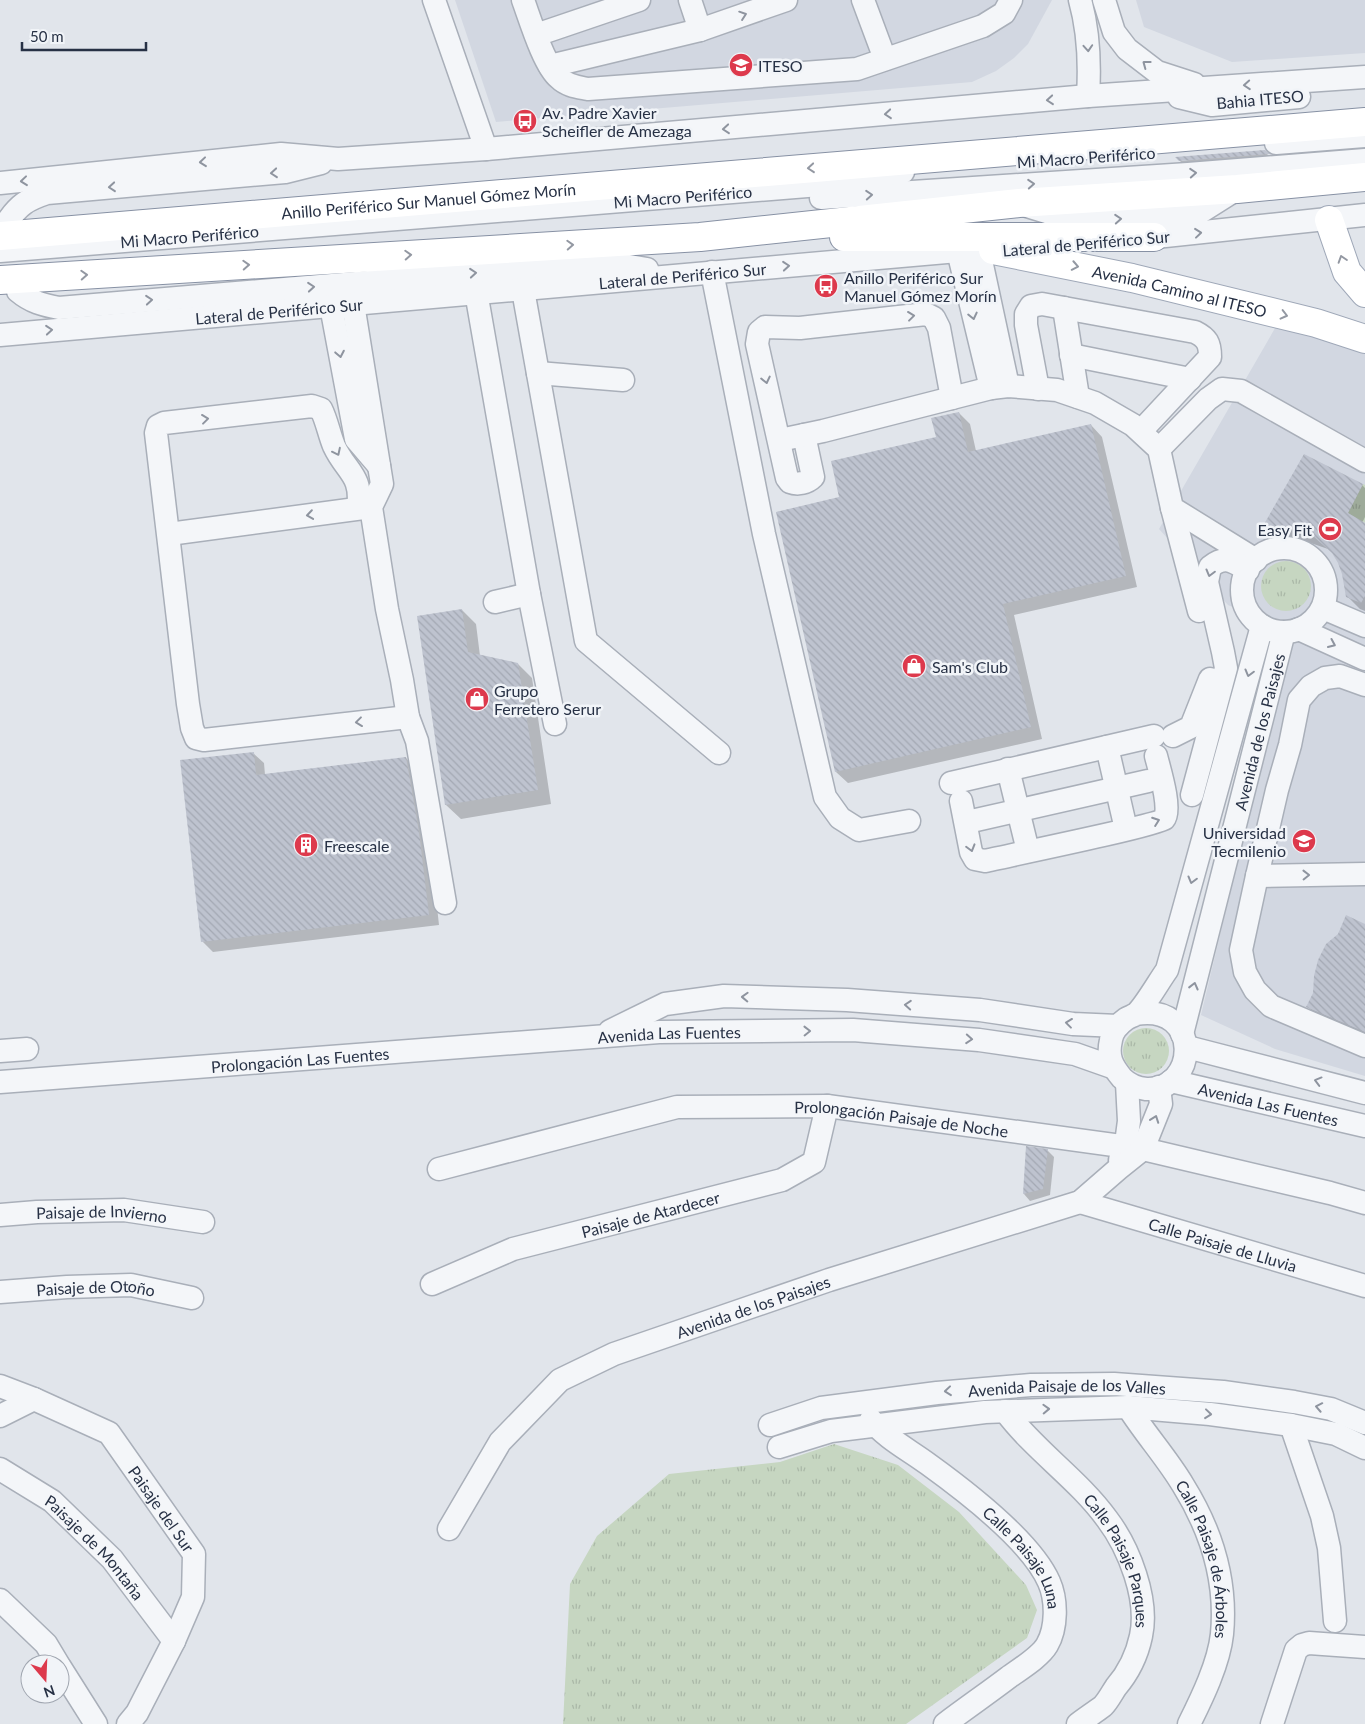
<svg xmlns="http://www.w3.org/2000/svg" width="1365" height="1724" viewBox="0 0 1365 1724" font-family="Lato,sans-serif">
  <defs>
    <pattern id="grass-tufts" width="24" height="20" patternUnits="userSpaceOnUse" patternTransform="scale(1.25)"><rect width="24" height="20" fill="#c6d6c1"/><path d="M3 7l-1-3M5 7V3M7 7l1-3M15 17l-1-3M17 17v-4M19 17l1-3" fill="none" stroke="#aab8a7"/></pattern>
    <pattern id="building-back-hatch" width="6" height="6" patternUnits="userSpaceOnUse" patternTransform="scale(1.25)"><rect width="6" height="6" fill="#bec3cf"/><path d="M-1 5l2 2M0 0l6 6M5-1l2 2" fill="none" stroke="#a3a8b3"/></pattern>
  </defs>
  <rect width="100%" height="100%" fill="#e1e5eb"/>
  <g fill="#d2d7e1">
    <path d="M455,0H1052L1028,44L1014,58L996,71L972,82L496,122Z"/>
    <path d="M1136,0H1365V53L1232,62L1144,27Z"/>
    <path d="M1278,323L1365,349V1076L1275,1049L1201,1015L1289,645L1302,638L1228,605L1159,529Z"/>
  </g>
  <g fill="url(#grass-tufts)">
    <path d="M1363,484L1365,485V523L1348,513Z"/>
    <circle cx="1286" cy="586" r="25"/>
    <circle cx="1146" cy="1051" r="23"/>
    <path d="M834,1444L898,1465L959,1512L1026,1585L1037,1610L1027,1638L906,1724H563L570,1584L597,1536L669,1474L780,1462Z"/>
  </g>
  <g fill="#0003">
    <path d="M1265,152L1278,165L1190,171L1180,161Z"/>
    <path d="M959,413L970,424L976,451L1091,425L1102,437L1137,587L1014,615L1042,739L848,783L836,772L777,512L841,498L937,438Z"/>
    <path d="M1304,455L1362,485L1365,488V517L1362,523L1365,524V611L1360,609L1347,596L1344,574L1335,555L1328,549L1305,541H1290L1274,545L1261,533Z"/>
    <path d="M462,610L476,624L480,656L518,664L532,678L551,804L461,819L446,805Z"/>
    <path d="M253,753L264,763L265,775L406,758L416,769L430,844L439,925L213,952L202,941Z"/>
    <path d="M1365,925V1039L1322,1021L1308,1007L1340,935Z"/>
    <path d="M1027,1148L1047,1150L1054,1157L1050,1195L1030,1201L1024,1194Z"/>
  </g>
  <g fill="url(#building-back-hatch)">
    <path d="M1265,150L1270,154L1179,161L1175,157Z"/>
    <path d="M959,412L968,452L1091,424L1126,576L1003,604L1031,727L835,772L776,512L839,497L831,461L936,437L931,418Z"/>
    <path d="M1304,454L1363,484L1348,513L1365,523V596L1361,603L1346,597L1342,574L1338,563L1332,553L1313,536L1291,528H1277L1259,533Z"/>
    <path d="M462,609L468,652L518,663L538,790L445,805L417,616Z"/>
    <path d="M254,752L256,775L406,757L419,832L429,915L201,942L180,760Z"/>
    <path d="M1346,915L1365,924V1032L1306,1007L1313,993L1314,976L1318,960L1326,944L1338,934Z"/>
    <path d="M1026,1146L1048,1149L1043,1189L1023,1194Z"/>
  </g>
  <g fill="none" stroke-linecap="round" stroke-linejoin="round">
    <g stroke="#a9afb9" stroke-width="25">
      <g id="minor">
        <path d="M434,0L486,149"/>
        <path d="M523,0C530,19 544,66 559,78C567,86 578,87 588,89L857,69L983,26L1004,13L1011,0"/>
        <path d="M690,0L700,30"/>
        <path d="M863,0L885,59"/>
        <path d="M1080,0C1089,32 1090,64 1088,96"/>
        <path d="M1104,0L1114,32L1127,49L1157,72L1194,84"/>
        <path d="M536,35L639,0"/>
        <path d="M550,66L700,30L786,0"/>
        <path d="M1179,97L1212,105L1299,97"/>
        <path d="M1276,143L1365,136"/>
        <path d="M0,183L281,154L338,159L486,149L1088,96L1365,77"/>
        <path d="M821,198L1188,174L1365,160"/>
        <path d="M1027,206L1079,222L1199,213L1237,189"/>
        <path d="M7,222C19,205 26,200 47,193L285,172L321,163"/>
        <path d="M1137,239L1365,215"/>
        <path id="s1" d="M0,251L832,184L903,172"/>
        <path d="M958,251L991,388"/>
        <path d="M979,251L1008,386"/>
        <path d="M712,272L764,534L825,797L840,818L859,830L909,821"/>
        <path d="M523,290L586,641L719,753"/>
        <path d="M18,291C31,302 43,305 59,308L605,262L647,269"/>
        <path d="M476,292L529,594L555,724"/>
        <path d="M353,304L382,484L371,507L387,609L402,680L408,717L417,741L445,903"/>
        <path d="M331,306L356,439L379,466"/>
        <path d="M1064,308L1078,397"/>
        <path id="s2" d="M0,335L958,251L1003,250"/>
        <path d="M1071,355L1190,379"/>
        <path d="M538,373L623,380"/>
        <path d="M1038,389L1026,325V314L1031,306L1042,304L1195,332C1207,338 1210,343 1210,357L1141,431"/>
        <path d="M804,435L813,477C807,483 798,485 790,482L787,478L757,344L759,332L765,327L800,328L926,314L934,318L939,328L952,398"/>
        <path d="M780,440L823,431L991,388L1008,386L1057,390L1095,403L1133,425L1159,449L1172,508L1256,560"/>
        <path d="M1159,449L1208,399L1222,389L1241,391L1365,461"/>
        <path d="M358,508C363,475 346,472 334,446C329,434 327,421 321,409L312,406L164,423L158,426L156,433L188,704L192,728L196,738L204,740L408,717"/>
        <path d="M1172,508L1199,611"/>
        <path d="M169,534L371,507"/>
        <circle cx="1284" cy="590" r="42"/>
        <path d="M495,602L529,594"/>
        <path d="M1323,608L1365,626"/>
        <path d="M1299,629L1365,659"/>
        <path d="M1365,685L1340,676L1325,678L1311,686L1299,700L1290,745L1277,790L1257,876L1241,950L1245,972L1255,990L1271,1006L1365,1046"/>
        <path d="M1173,736L1191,727L1210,679"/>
        <path d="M1107,747L1126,829"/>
        <path d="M1008,769L1028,851"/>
        <path d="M951,783L1154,736"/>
        <path d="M1192,795L1226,668L1223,652L1207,582L1210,567C1225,555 1232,561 1248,570"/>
        <path d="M961,801L971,852L975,859L985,861C1007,856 1157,825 1164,819C1172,810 1159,768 1156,756"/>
        <path d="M976,820L1148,781"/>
        <path d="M1257,876L1365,874"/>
        <path d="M1136,1014C1203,1003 1198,1092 1146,1089C1137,1088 1129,1085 1122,1078C1112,1066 1107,1057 1111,1040C1112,1032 1119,1024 1126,1019C1129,1017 1133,1016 1136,1014C1145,1006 1159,981 1167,970L1262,626"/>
        <path d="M610,1031L665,1004L724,996L847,1000L980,1010L1073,1024L1118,1026"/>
        <path id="s3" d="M1182,1034L1284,632"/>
        <path d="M1187,1047L1365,1093"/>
        <path d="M0,1051L27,1049"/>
        <path id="s4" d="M1171,1081L1365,1126"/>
        <path id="s5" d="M0,1082L659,1032L853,1030L979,1040L1075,1054L1112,1067"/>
        <path d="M1120,1160L1127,1136L1129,1121L1127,1083"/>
        <path id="s6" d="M439,1169L677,1107L827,1106L1143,1149L1330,1193L1365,1203"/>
        <path id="s7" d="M1080,1202L1365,1286"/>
        <path id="s8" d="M0,1215L37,1212L124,1210L203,1222"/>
        <path id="s9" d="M432,1284L513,1249L782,1180L814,1162L827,1106"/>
        <path id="s10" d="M0,1292L67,1287L131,1285L192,1298"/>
        <path id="s11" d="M0,1386L34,1399L109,1433L194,1554L193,1597L174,1641L137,1713L128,1724"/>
        <path id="s12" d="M1128,1407C1145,1434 1167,1458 1183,1485C1211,1530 1227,1581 1222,1634C1219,1663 1202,1698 1189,1724"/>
        <path id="s13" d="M1005,1411C1035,1451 1078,1479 1107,1519C1129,1548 1149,1599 1141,1636C1137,1655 1128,1673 1116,1687C1112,1693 1108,1701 1103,1706C1095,1712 1086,1718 1078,1724"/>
        <path d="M0,1416L34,1399"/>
        <path id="s14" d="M871,1420C886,1438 909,1450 928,1464C964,1490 1031,1541 1049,1582C1057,1600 1057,1628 1047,1645C1040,1657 1020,1669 1009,1677C988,1693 966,1708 945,1724"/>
        <path id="s15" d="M770,1425L821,1408L937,1393L1031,1385L1114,1384L1223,1392L1294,1402L1331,1409L1365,1423"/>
        <path d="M1291,1425L1322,1516L1329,1548L1335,1621"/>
        <path d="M779,1447L831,1431L985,1412L1128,1407L1210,1414L1291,1425L1336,1434L1365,1448"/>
        <path id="s16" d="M0,1469L52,1501L112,1559L174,1641"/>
        <path id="s17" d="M449,1529L500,1442L560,1380L614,1354L829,1280L1080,1202L1118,1169L1143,1149L1161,1104L1159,1087"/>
        <path d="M0,1600L46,1644L58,1664"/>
        <path d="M60,1667L96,1724"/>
        <path d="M1272,1724L1296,1650L1302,1645L1309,1643L1365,1647"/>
      </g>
    </g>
    <g stroke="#9fa8b8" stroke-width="30">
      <g id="major">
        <path d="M1329,220L1347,272L1365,293"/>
        <path id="s18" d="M993,250L1132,278L1316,323L1365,339"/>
      </g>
    </g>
    <g stroke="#8791a4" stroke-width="30">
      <g id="highway">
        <path id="s19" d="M0,236L1365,122"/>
        <path d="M844,237H1154"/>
        <path d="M0,280L700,237L1019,203L1237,189L1365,177"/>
      </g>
    </g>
    <use href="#minor" stroke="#f4f6f9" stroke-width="22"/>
    <use href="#major" stroke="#fff" stroke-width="28"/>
    <use href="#highway" stroke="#fff" stroke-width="28"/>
  </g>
  <defs><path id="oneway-chevron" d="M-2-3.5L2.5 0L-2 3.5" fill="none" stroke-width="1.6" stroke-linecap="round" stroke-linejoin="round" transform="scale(1.25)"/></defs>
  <g stroke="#8e949f">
    <use href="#oneway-chevron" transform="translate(743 15) rotate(-19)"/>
    <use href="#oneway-chevron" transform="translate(1088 48) rotate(86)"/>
    <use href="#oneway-chevron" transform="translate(1146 64) rotate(-143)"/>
    <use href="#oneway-chevron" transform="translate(1247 85) rotate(176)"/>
    <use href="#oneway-chevron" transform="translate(1050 100) rotate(175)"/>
    <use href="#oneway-chevron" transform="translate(888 114) rotate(175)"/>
    <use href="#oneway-chevron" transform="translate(726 129) rotate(175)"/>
    <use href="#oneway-chevron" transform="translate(203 162) rotate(174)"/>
    <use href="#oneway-chevron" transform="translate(274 173) rotate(175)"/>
    <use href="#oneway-chevron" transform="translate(1193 173) rotate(-4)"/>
    <use href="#oneway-chevron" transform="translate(24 181) rotate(174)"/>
    <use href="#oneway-chevron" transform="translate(1031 184) rotate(-4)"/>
    <use href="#oneway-chevron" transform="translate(112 187) rotate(175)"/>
    <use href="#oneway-chevron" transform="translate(869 195) rotate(-4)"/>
    <use href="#oneway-chevron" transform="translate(1118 219) rotate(-4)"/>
    <use href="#oneway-chevron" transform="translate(1198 233) rotate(-6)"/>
    <use href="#oneway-chevron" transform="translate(786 266) rotate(-5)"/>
    <use href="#oneway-chevron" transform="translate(473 273) rotate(-5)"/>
    <use href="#oneway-chevron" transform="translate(311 287) rotate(-5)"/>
    <use href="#oneway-chevron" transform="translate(149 300) rotate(-5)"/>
    <use href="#oneway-chevron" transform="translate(911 316) rotate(-7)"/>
    <use href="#oneway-chevron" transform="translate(973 316) rotate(77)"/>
    <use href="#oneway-chevron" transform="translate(49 330) rotate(-5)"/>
    <use href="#oneway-chevron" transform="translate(340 354) rotate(79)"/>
    <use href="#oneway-chevron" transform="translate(766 380) rotate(77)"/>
    <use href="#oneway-chevron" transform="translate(205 419) rotate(-7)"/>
    <use href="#oneway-chevron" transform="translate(337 452) rotate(64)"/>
    <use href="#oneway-chevron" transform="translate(310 515) rotate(172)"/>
    <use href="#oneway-chevron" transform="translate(1210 573) rotate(105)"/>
    <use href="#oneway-chevron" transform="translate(1332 644) rotate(24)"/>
    <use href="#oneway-chevron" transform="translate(1249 673) rotate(105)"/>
    <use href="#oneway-chevron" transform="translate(359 722) rotate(173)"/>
    <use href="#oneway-chevron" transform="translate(1156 821) rotate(-20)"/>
    <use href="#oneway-chevron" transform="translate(971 848) rotate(74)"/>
    <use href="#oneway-chevron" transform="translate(1306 875) rotate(-1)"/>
    <use href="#oneway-chevron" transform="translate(1192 880) rotate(105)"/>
    <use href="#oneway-chevron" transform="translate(1194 986) rotate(-76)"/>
    <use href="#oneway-chevron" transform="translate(745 997) rotate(-178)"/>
    <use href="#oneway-chevron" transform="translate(908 1005) rotate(-176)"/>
    <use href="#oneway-chevron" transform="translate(1069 1023) rotate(-173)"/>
    <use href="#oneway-chevron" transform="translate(807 1031) rotate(-1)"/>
    <use href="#oneway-chevron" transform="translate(969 1039) rotate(4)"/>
    <use href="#oneway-chevron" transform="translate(1318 1081) rotate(-165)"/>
    <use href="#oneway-chevron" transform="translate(1155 1119) rotate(-70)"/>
    <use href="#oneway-chevron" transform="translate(948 1391) rotate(174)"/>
    <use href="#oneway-chevron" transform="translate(1319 1407) rotate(-169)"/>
    <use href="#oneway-chevron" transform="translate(1046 1409) rotate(-2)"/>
    <use href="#oneway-chevron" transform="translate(1208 1414) rotate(6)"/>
  </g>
  <g stroke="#9398a2">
    <use href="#oneway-chevron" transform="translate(811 168) rotate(175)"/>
    <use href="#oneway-chevron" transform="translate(570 245) rotate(-3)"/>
    <use href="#oneway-chevron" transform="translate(408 255) rotate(-3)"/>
    <use href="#oneway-chevron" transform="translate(1342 259) rotate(-108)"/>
    <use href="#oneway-chevron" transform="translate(246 265) rotate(-3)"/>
    <use href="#oneway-chevron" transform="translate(1075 266) rotate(11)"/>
    <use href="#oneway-chevron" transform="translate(84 275) rotate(-3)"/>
    <use href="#oneway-chevron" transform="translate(1284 315) rotate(14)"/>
  </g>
  <defs>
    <g id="university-disc" transform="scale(1.25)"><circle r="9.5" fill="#dd394c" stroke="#f1f4f8"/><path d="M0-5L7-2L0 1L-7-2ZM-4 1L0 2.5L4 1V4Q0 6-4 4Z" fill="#fff"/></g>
    <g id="bus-disc" transform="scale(1.25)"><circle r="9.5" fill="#dd394c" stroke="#f1f4f8"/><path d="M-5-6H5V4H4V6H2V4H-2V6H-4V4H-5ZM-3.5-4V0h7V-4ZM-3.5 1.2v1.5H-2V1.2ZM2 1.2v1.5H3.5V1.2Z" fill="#fff"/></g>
    <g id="stadium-disc" transform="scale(1.25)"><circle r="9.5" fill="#dd394c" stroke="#f1f4f8"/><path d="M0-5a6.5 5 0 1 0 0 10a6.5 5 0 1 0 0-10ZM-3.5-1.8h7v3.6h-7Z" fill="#fff"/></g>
    <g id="shop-disc" transform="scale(1.25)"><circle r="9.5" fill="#dd394c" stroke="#f1f4f8"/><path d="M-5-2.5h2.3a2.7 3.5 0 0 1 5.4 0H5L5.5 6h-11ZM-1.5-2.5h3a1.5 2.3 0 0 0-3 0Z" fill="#fff"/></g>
    <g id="building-disc" transform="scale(1.25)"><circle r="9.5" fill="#dd394c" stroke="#f1f4f8"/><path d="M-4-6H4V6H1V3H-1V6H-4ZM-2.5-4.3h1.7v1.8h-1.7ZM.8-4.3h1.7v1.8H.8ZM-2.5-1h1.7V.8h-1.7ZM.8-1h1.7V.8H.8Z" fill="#fff"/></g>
  </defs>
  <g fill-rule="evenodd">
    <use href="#university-disc" x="741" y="65"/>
    <use href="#bus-disc" x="525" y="121"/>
    <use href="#bus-disc" x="826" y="286"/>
    <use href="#stadium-disc" x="1330" y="529"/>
    <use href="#shop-disc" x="914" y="666"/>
    <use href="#shop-disc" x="477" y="699"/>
    <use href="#university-disc" x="1304" y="841"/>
    <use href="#building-disc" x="306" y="845"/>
  </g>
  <g text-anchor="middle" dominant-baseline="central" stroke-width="5" stroke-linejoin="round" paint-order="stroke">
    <g font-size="16" fill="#273145" stroke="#f1f4f8" text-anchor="start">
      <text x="758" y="65">ITESO</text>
      <text x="542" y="112">Av. Padre Xavier<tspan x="542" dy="18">Scheifler de Amezaga</tspan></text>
      <text x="844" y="277">Anillo Periférico Sur<tspan x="844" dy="18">Manuel Gómez Morín</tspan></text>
      <text x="1312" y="529" text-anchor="end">Easy Fit</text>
      <text x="932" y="666">Sam's Club</text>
      <text x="494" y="690">Grupo<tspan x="494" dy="18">Ferretero Serur</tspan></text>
      <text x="1286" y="832" text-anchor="end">Universidad<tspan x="1286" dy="18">Tecmilenio</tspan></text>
      <text x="324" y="845">Freescale</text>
    </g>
    <g font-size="16" fill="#273145" stroke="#f1f4f8">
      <text transform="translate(1260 99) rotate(-5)">Bahia ITESO</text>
      <text transform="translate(1086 157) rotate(-4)">Mi Macro Periférico</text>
      <text stroke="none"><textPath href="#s1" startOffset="685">Mi Macro Periférico</textPath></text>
      <text stroke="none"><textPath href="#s19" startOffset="430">Anillo Periférico Sur Manuel Gómez Morín</textPath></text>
      <text stroke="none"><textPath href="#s1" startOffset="190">Mi Macro Periférico</textPath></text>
      <text transform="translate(1086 243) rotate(-5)">Lateral de Periférico Sur</text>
      <text stroke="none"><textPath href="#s2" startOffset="685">Lateral de Periférico Sur</textPath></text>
      <text stroke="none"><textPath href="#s18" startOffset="191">Avenida Camino al ITESO</textPath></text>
      <text stroke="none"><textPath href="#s2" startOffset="280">Lateral de Periférico Sur</textPath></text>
      <text stroke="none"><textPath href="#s3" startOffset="312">Avenida de los Paisajes</textPath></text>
      <text stroke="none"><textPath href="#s5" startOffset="671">Avenida Las Fuentes</textPath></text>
      <text stroke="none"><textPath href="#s5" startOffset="301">Prolongación Las Fuentes</textPath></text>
      <text stroke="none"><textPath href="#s4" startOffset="100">Avenida Las Fuentes</textPath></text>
      <text stroke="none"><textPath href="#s6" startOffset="471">Prolongación Paisaje de Noche</textPath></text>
      <text stroke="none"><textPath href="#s9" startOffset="230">Paisaje de Atardecer</textPath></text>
      <text stroke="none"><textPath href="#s8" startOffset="102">Paisaje de Invierno</textPath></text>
      <text stroke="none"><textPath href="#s7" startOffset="149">Calle Paisaje de Lluvia</textPath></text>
      <text stroke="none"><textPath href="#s10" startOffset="96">Paisaje de Otoño</textPath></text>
      <text stroke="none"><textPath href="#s17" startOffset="394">Avenida de los Paisajes</textPath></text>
      <text stroke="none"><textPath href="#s15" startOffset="301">Avenida Paisaje de los Valles</textPath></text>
      <text stroke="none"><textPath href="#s11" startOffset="211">Paisaje del Sur</textPath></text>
      <text stroke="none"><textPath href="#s16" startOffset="124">Paisaje de Montaña</textPath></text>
      <text stroke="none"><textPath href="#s14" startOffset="208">Calle Paisaje Luna</textPath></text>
      <text stroke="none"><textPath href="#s12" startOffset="174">Calle Paisaje de Árboles</textPath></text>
      <text stroke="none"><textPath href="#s13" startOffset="192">Calle Paisaje Parques</textPath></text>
    </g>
  </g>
  <g transform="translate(45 1679) rotate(161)"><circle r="24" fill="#f1f4f8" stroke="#a0a6b0"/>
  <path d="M0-4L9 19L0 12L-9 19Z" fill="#dd394c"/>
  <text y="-8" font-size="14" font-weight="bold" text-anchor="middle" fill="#273145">N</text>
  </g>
  <path d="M22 42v8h124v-8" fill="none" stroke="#273145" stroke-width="2.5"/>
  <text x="30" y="42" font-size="15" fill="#273145" stroke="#f1f4f8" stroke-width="4" paint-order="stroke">50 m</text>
</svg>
